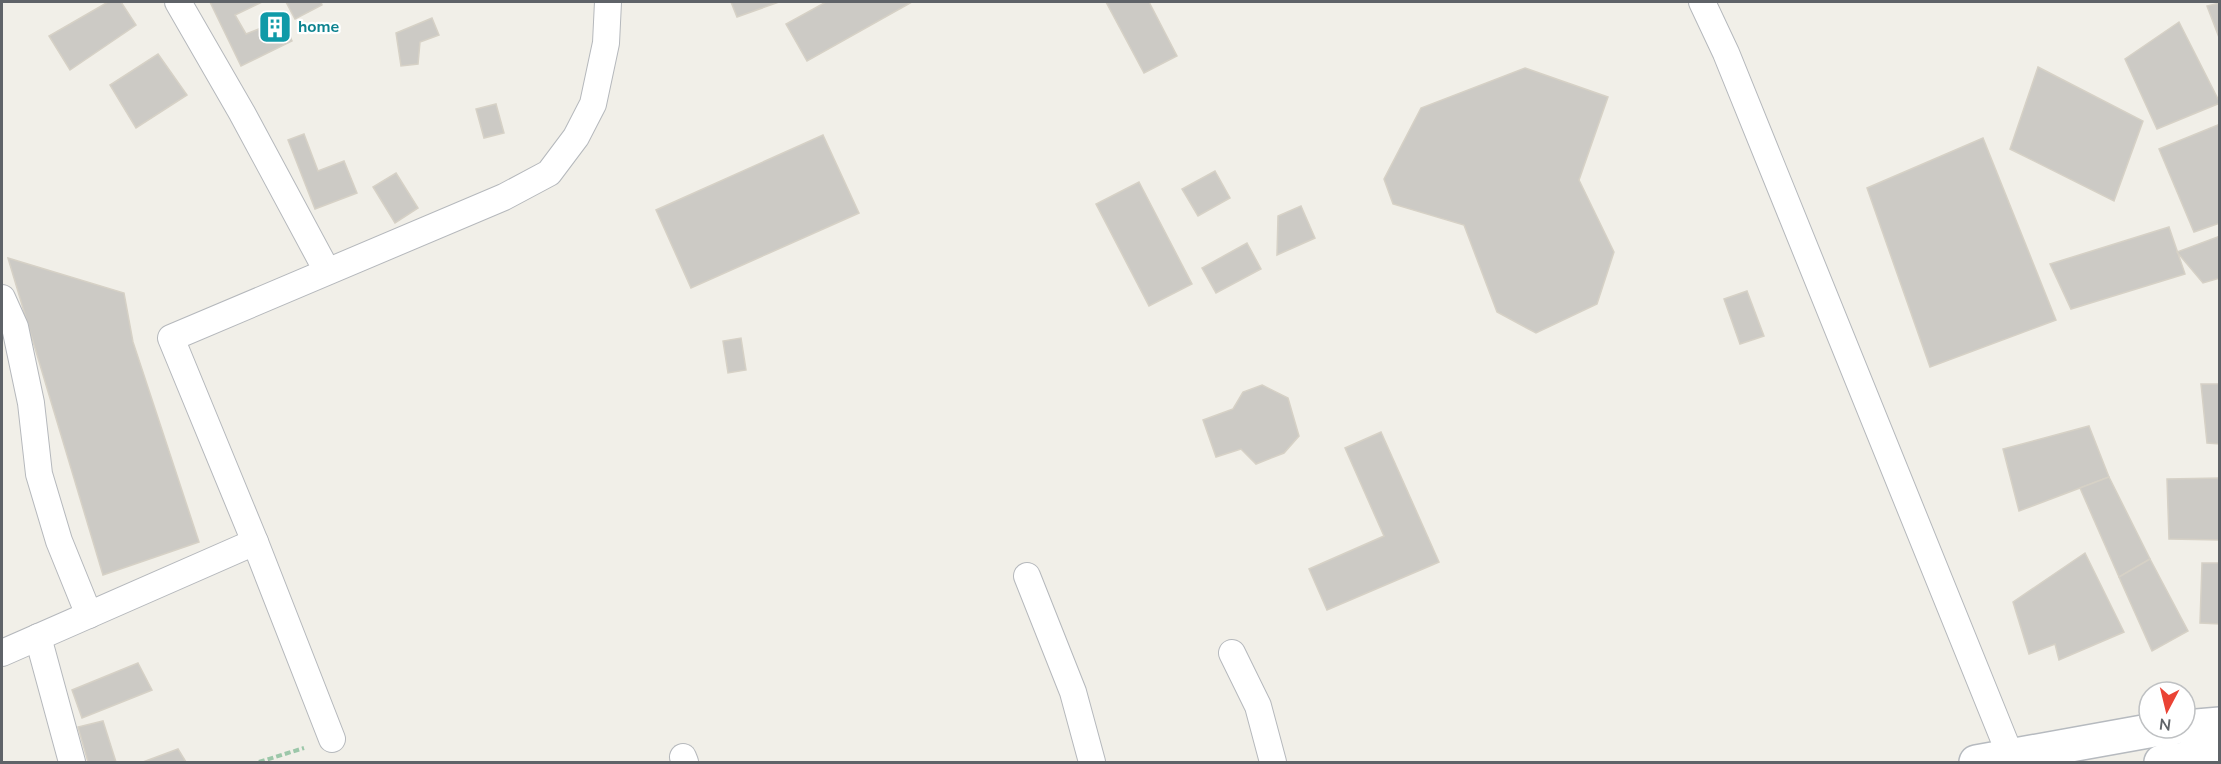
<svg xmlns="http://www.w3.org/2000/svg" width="2221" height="764" viewBox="0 0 2221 764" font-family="'Nunito Sans',sans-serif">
  <rect width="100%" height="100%" fill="#f1efe8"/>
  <g fill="#cccac5" stroke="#d6d1c6" stroke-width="1.5">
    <path d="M108,2H121L136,25L70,70L49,36Z"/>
    <path d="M210,2H262L235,15L246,34L282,20L292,41L241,66Z"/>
    <path d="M286,2H321L322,5L295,19Z"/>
    <path d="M731,2H779L737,17Z"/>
    <path d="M826,2H912L807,61L786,24Z"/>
    <path d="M1106,2H1149L1177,56L1144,73Z"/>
    <path d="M2220,3V40L2207,6Z"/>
    <path d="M432,18L439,35L420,42L418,64L401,66L396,33Z"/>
    <path d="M2179,22L2220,103L2157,129L2125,59Z"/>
    <path d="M158,54L187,95L136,128L110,85Z"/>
    <path d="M2038,67L2143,121L2114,201L2010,149Z"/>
    <path d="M1525,68L1608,97L1579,180L1614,252L1597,304L1536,333L1497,312L1464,225L1393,204L1384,179L1421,108Z"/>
    <path d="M496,104L504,133L484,138L476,109Z"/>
    <path d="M2220,124V223L2194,232L2159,149Z"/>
    <path d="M304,134L318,171L344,161L357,193L315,209L288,140Z"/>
    <path d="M823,135L859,213L691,288L656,210Z"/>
    <path d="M1983,138L2056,320L1930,367L1867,188Z"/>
    <path d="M1215,171L1230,198L1198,216L1182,189Z"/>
    <path d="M396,173L418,208L395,223L373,187Z"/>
    <path d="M1139,182L1192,284L1149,306L1096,204Z"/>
    <path d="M1301,206L1315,238L1277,255L1278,216Z"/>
    <path d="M2169,227L2185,274L2071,309L2050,264Z"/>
    <path d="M2220,236V278L2203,283L2177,252Z"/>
    <path d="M1247,243L1261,269L1216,293L1202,268Z"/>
    <path d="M8,258L124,293L133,342L199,542L103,575Z"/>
    <path d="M1747,291L1764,336L1740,344L1724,299Z"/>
    <path d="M741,338L746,370L728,373L723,341Z"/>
    <path d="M2201,384H2220V444L2207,443Z"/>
    <path d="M1262,385L1288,398L1299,436L1284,453L1256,464L1241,449L1216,457L1203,420L1233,409L1243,392Z"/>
    <path d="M2089,426L2109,477L2019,511L2003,449Z"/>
    <path d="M1381,432L1439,562L1327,610L1309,569L1384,536L1345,448Z"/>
    <path d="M2109,477L2150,559L2119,577L2080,488Z"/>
    <path d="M2220,478V540L2169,539L2167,479Z"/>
    <path d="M2085,553L2124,632L2059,660L2055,644L2029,654L2013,602Z"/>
    <path d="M2150,559L2188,631L2152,651L2119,577Z"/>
    <path d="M2202,563H2220V624L2200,623Z"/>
    <path d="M138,663L152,690L82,718L72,690Z"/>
    <path d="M103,721L116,762H88L78,727Z"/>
    <path d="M178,749L186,762H143Z"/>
  </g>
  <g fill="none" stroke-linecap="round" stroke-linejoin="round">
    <g stroke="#b5b8bc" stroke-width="28">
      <g id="minor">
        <path d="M178,2L242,113L327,271"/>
        <path d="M1702,2L1726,53L2013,762"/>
        <path d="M2,298L15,327L31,403L39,474L59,541L89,615"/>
        <path d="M1027,576L1073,692L1092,762"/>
        <path d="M38,637L72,762"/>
        <path d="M2,653L255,542"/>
        <path d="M1232,653L1258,706L1273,762"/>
        <path d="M332,739L255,542L171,338L504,197L549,173L576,137L593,104L606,43L608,2"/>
        <path d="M683,757L685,762"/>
      </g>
    </g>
    <g stroke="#b6babf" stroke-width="36">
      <g id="secondary">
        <path d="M2185,727L2220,724"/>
        <path d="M1976,762L2154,730L2173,728"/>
        <path d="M2161,762L2220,755"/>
      </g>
    </g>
    <path stroke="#9cc7a9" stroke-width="4" stroke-dasharray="6 3" stroke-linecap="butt" d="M259,762L304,748"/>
    <use href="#minor" stroke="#fff" stroke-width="26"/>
    <use href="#secondary" stroke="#fff" stroke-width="33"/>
  </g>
  <defs>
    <g id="building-square" transform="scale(1.725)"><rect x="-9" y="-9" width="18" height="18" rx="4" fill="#0f9aa8" stroke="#fff"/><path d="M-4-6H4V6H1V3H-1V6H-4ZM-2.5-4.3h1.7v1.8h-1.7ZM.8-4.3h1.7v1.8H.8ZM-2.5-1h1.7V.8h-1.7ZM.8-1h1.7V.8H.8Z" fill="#fff"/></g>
  </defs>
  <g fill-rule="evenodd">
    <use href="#building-square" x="275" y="27"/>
  </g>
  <g text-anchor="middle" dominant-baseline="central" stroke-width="4.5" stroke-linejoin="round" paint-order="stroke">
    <g font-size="16" font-weight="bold" fill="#0d838f" stroke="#fff" text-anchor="start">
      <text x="298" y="27">home</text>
    </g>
  </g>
  <rect width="2221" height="764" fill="none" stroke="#5f6368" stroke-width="6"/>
  <g transform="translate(2167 710) rotate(187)"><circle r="28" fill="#ffffff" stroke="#bfc1c3" stroke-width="1.5"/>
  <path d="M0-4.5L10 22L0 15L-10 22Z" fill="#ea4335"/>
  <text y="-9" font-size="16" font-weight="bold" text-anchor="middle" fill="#5f6368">N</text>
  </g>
</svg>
